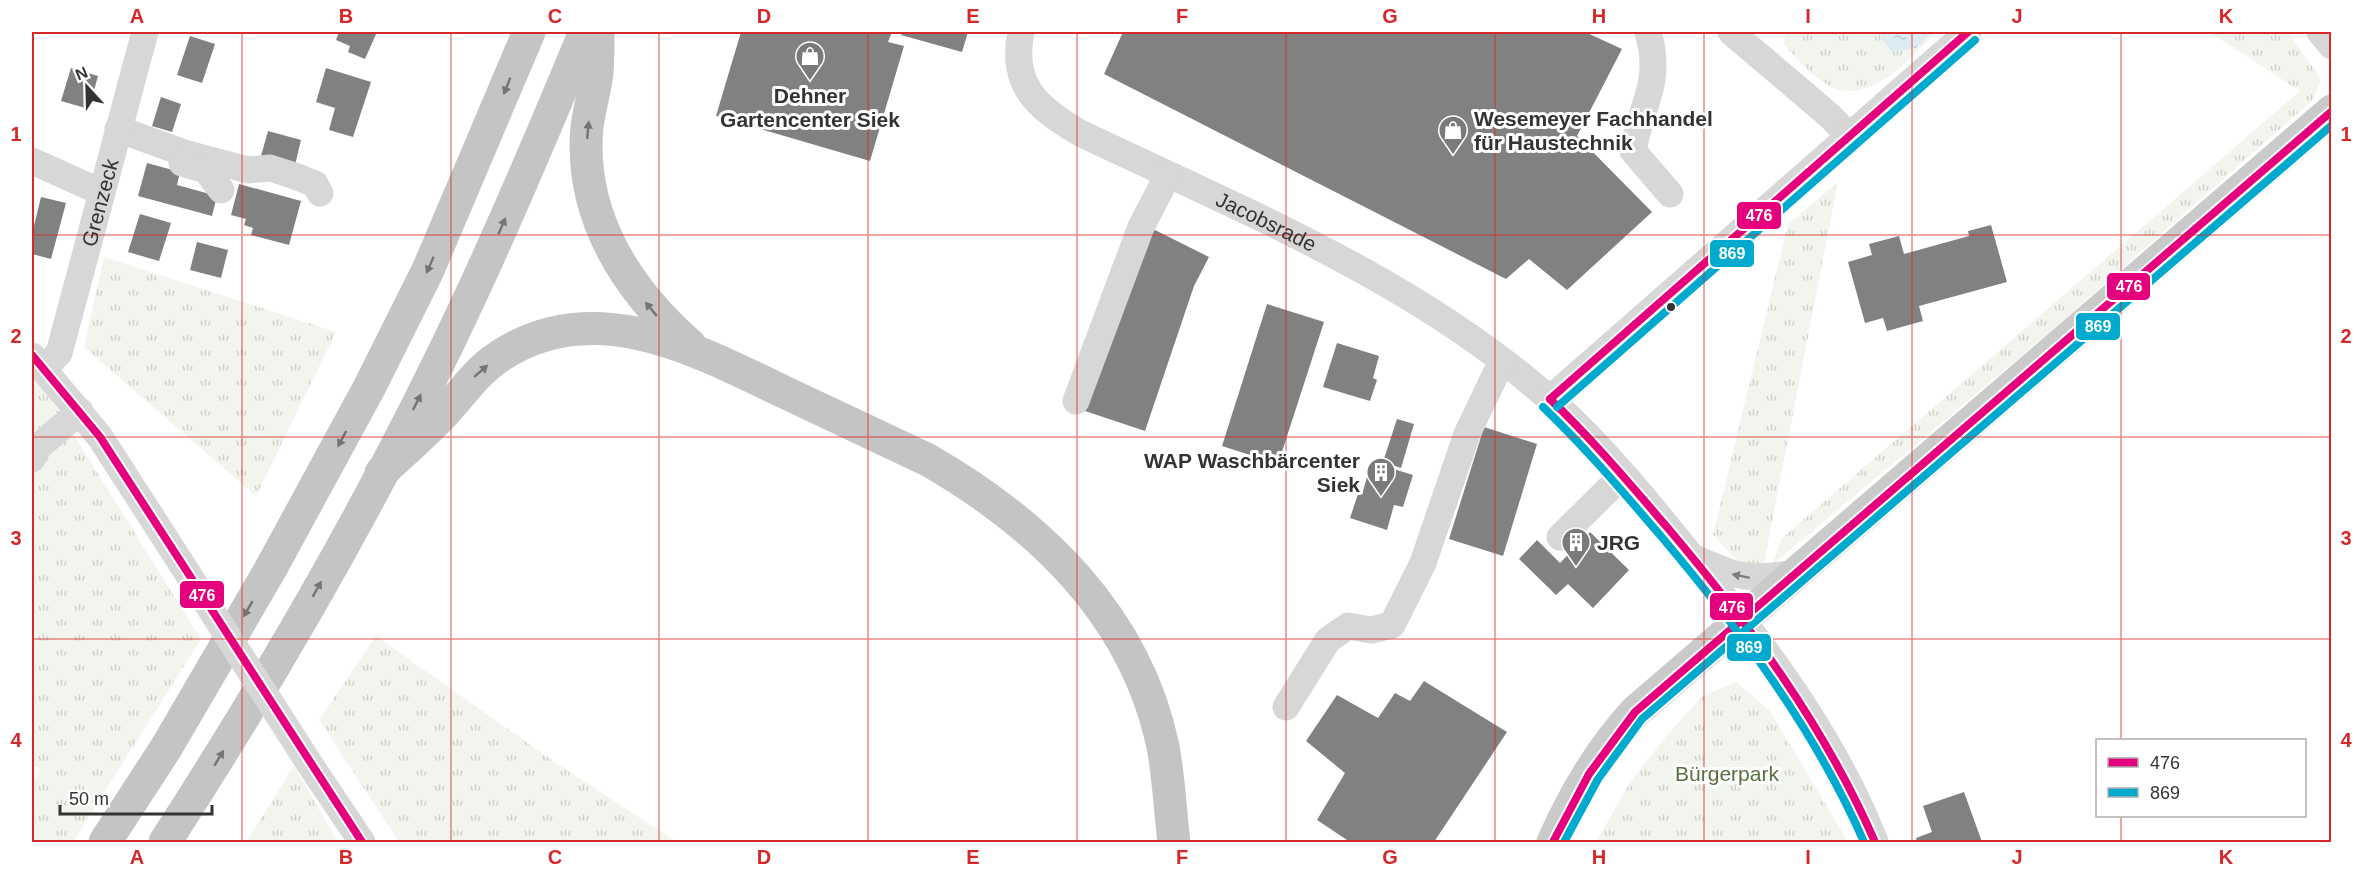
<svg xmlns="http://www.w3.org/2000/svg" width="2363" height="874" viewBox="0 0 2363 874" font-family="Arial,sans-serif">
  <defs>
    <pattern id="grass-tufts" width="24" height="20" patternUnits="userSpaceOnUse" patternTransform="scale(1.5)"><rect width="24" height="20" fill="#f1f5ed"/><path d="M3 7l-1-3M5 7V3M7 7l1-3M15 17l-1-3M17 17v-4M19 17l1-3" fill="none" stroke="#cfd2cc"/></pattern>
    <pattern id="water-ripples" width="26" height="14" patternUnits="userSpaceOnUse" patternTransform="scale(1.5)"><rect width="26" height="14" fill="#ddebf3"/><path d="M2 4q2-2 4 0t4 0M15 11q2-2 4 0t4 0" fill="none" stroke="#becad1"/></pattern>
  </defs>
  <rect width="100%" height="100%" fill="#fff"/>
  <g fill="url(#grass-tufts)">
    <path d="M1786,32H1937C1911,55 1877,101 1837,89C1816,82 1798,59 1783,44Z"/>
    <path d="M2209,32H2288L2321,79L2314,99L2050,332L1773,564L1781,539L2300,91Z"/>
    <path d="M1838,182L1764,563L1741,564L1713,535L1788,224Z"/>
    <path d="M104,257L336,332L256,496L84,347Z"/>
    <path d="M32,368L201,639L73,842H32V783L41,769L32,765Z"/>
    <path d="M376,636L556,763L677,842H399L319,720Z"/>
    <path d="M1736,682L1770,711L1848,842H1596L1629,784L1667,735L1703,696Z"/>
    <path d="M294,766L338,842H246Z"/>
  </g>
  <path fill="url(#water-ripples)" d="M1878,32H1933L1916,48L1892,52Z"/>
  <g fill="#818181">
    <path d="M339,32H377L365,59L348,52L350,46L336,40Z"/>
    <path d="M741,32H892L888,42L904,46L870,161L716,116Z"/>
    <path d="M902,32H968L962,52L901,35Z"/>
    <path d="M1123,32H1585L1622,49L1577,136L1652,212L1567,290L1529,259L1506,279L1104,74Z"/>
    <path d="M190,36L215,44L202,83L177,75Z"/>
    <path d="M71,68L98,76L89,109L61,101Z"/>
    <path d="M326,68L371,82L353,137L329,130L335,108L316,102Z"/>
    <path d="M161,97L181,104L172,132L152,126Z"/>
    <path d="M268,131L301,140L295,165L261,156Z"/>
    <path d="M147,163L180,172L177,185L217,196L212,216L138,196Z"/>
    <path d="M239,184L301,201L289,245L251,235L253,228L244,225L246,219L231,215Z"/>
    <path d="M41,197L66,203L51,259L32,254V234Z"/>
    <path d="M140,214L171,223L159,261L128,252Z"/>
    <path d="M1991,225L2007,282L1919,306L1923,321L1887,331L1883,318L1865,323L1848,262L1872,255L1869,244L1899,236L1904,254L1969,236L1968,231Z"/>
    <path d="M1151,228L1209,257L1194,286L1145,431L1085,411L1134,264Z"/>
    <path d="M197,242L228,250L221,278L190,270Z"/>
    <path d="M1267,304L1324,322L1278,464L1222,446Z"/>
    <path d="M1337,343L1379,356L1373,378L1377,380L1370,401L1323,387Z"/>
    <path d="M1397,419L1414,424L1401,468L1383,462Z"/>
    <path d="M1484,427L1537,444L1503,556L1449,539Z"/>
    <path d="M1381,465L1413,475L1403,507L1394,505L1387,530L1350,518L1359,491H1363L1367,477L1376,480Z"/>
    <path d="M1590,532L1629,570L1593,608L1568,584L1556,595L1519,559L1537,540L1560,563Z"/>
    <path d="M1424,681L1507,732L1434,842H1350L1317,820L1345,773L1306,741L1337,695L1378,718L1395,693L1410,701Z"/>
    <path d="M1964,792L1982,842H1917L1916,838L1932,832L1923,806Z"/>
  </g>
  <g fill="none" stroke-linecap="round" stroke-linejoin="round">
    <g stroke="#d7d7d7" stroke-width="27">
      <path id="s1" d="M1021,32C1010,86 1038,108 1080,133C1242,210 1417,281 1552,401C1612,455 1662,520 1712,582C1776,661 1838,747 1875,842"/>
      <path d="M1648,32C1663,84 1641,103 1633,151L1670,194"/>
      <path d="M1731,32L1830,116L1849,136"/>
      <path d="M2320,32L2332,46"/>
      <path d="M118,129L184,153L248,170L270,168L295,176L315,184L320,193"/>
      <path d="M32,161L101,192"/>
      <path d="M182,163L206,170L221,190"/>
      <path d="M32,356L100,437L181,563"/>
      <path id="s2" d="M44,368L59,353L145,32"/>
      <path d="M1550,399L1968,32"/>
      <path d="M1076,401L1141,227L1168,175"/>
      <path d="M32,459L37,448L80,411"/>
      <path d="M1560,537L1623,475"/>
      <path d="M1695,558C1736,577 1749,581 1794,573"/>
      <path d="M1286,707L1328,640L1348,626L1371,630L1392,625L1423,563L1467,434L1502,361"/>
      <path d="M309,763L362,842"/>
    </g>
    <path stroke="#cacaca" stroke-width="33" d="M1553,842C1575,793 1599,752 1635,712L2332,111"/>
    <g stroke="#c4c4c4" stroke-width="33">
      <path d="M598,32C598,45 598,59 597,73C595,91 589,109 587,127C579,215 626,289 690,345"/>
      <path d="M381,473C402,453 424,434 444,413C462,394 475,373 497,358C591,293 695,349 784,392C832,415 880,437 928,460C1039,524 1136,616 1163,747C1169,778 1170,811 1174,842"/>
      <path d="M105,842L166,748L270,570L369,388L428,270L529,32"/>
      <path d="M165,842C278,667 384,483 472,293C512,207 549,119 585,32"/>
    </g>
    <path stroke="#d7d7d7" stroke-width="27" d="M181,563L309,763"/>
    <g stroke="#fff" stroke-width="12">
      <g id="bus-1">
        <path d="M32,355L100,437L362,842"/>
        <path d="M1550,399L1968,32"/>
        <path d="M1550,399C1592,439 1629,483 1667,527C1749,624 1824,725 1875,842"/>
        <path d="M1553,842L1589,774L1635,712L2332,111"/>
      </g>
    </g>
    <g stroke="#fff" stroke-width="12">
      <g id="bus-2">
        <path d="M1543,407C1585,447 1622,491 1660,535C1740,630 1814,728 1864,842"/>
        <path d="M1557,407L1975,40"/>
        <path d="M1564,842L1598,779L1642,719L2332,125"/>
      </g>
    </g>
    <use href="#bus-1" stroke="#e5007d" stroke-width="8"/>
    <use href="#bus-2" stroke="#00a9ce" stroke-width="8"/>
  </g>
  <defs><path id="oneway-solid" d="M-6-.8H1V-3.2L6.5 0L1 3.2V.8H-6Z" transform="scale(1.5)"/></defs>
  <g fill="#747474">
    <use href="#oneway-solid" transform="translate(507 86) rotate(112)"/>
    <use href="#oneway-solid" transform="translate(588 130) rotate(-85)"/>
    <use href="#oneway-solid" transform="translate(502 226) rotate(-66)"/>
    <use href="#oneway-solid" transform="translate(430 265) rotate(114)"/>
    <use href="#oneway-solid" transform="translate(651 309) rotate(-130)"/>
    <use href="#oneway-solid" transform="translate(481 371) rotate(-41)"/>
    <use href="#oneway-solid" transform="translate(417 402) rotate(-63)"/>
    <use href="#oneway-solid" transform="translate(342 439) rotate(118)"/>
    <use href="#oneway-solid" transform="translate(317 589) rotate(-61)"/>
    <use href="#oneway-solid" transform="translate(248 609) rotate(120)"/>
    <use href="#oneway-solid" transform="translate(219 758) rotate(-59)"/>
  </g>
  <use fill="#7d7d7d" href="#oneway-solid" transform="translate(1741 576) rotate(-168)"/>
  <path fill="none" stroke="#d62828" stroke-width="1.5" stroke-opacity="0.55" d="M242,32V842M451,32V842M659,32V842M868,32V842M1077,32V842M1286,32V842M1495,32V842M1704,32V842M1912,32V842M2121,32V740M32,235H2332M32,437H2332M32,639H2332M2121,816V842"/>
  <defs>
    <g id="shop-pin" transform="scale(1.5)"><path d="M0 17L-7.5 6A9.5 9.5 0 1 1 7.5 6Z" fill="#7a7a7a" stroke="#fff"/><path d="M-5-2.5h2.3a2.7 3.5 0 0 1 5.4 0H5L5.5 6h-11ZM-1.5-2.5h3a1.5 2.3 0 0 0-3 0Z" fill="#fff"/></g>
    <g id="building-pin" transform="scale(1.5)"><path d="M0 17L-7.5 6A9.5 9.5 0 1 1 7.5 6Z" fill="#7a7a7a" stroke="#fff"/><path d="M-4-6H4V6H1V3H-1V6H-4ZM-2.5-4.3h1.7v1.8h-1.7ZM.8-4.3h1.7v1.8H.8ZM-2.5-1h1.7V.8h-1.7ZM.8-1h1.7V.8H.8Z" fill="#fff"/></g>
  </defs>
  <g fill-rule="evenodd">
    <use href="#shop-pin" x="810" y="56"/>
    <use href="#shop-pin" x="1453" y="130"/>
    <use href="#building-pin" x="1381" y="472"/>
    <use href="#building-pin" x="1576" y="542"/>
  </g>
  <circle fill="#333" stroke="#fff" stroke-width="2" cx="1671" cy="307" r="5"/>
  <g text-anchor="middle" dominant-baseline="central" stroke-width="6" stroke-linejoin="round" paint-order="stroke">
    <g font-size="21" font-weight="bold" fill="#333" stroke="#fff" text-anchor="start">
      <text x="810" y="95" text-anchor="middle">Dehner<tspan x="810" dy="24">Gartencenter Siek</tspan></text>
      <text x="1474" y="118">Wesemeyer Fachhandel<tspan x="1474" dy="24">für Haustechnik</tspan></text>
      <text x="1360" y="460" text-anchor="end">WAP Waschbärcenter<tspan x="1360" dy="24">Siek</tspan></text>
      <text x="1597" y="542">JRG</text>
    </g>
    <g font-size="21" fill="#333" stroke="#fff">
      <text stroke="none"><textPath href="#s2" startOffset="177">Grenzeck</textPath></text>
      <text stroke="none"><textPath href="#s1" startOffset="334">Jacobsrade</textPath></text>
    </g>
    <g font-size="21" fill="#56703f" stroke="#fff">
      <text x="1727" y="773">Bürgerpark</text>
    </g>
  </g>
  <g stroke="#fff" stroke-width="2">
    <rect x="1736" y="201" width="46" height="29" rx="6" fill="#e5007d"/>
    <rect x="1709" y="239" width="46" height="29" rx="6" fill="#00a9ce"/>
    <rect x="2106" y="272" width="45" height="29" rx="6" fill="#e5007d"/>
    <rect x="2075" y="312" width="46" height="29" rx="6" fill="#00a9ce"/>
    <rect x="179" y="580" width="46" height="29" rx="6" fill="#e5007d"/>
    <rect x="1709" y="592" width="45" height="29" rx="6" fill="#e5007d"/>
    <rect x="1726" y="633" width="46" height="29" rx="6" fill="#00a9ce"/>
  </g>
  <g font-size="16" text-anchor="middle" font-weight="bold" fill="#fff">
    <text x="1759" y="221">476</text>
    <text x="1732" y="259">869</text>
    <text x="2129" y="292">476</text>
    <text x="2098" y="332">869</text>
    <text x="202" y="601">476</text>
    <text x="1732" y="613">476</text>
    <text x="1749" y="653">869</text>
  </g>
  <rect width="2363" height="874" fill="none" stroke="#ffffff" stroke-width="66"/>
  <rect x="2096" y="739" width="210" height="78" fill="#ffffff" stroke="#adadad" stroke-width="1.5"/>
  <rect x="2108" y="758" width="30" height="9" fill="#e5007d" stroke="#adadad" stroke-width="1.5"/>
  <text x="2150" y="769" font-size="18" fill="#333333">476</text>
  <rect x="2108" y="788" width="30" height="9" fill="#00a9ce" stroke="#adadad" stroke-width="1.5"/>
  <text x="2150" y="799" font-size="18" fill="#333333">869</text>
  <g transform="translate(87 87) rotate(338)" stroke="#ffffff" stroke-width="4.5" paint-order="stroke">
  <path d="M0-4.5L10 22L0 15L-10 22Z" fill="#333333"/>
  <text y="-9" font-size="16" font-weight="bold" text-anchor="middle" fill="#333333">N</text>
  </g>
  <path d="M60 805v9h152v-9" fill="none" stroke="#333333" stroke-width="3"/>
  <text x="69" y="805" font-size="18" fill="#333333" stroke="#ffffff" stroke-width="4.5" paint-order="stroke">50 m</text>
  <rect x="33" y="33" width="2297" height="808" fill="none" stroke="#d62828" stroke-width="2"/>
  <g font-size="20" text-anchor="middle" font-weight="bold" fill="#d62828">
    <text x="137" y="23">A</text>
    <text x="346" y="23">B</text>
    <text x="555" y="23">C</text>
    <text x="764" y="23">D</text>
    <text x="973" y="23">E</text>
    <text x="1182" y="23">F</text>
    <text x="1390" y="23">G</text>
    <text x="1599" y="23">H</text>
    <text x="1808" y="23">I</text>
    <text x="2017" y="23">J</text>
    <text x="2226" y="23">K</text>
    <text x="16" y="141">1</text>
    <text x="2346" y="141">1</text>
    <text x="16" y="343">2</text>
    <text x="2346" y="343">2</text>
    <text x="16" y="545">3</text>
    <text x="2346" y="545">3</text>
    <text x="16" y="747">4</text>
    <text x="2346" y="747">4</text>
    <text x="137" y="864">A</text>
    <text x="346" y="864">B</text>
    <text x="555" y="864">C</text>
    <text x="764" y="864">D</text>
    <text x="973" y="864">E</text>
    <text x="1182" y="864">F</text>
    <text x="1390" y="864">G</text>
    <text x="1599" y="864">H</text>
    <text x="1808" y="864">I</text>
    <text x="2017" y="864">J</text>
    <text x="2226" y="864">K</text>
  </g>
</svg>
